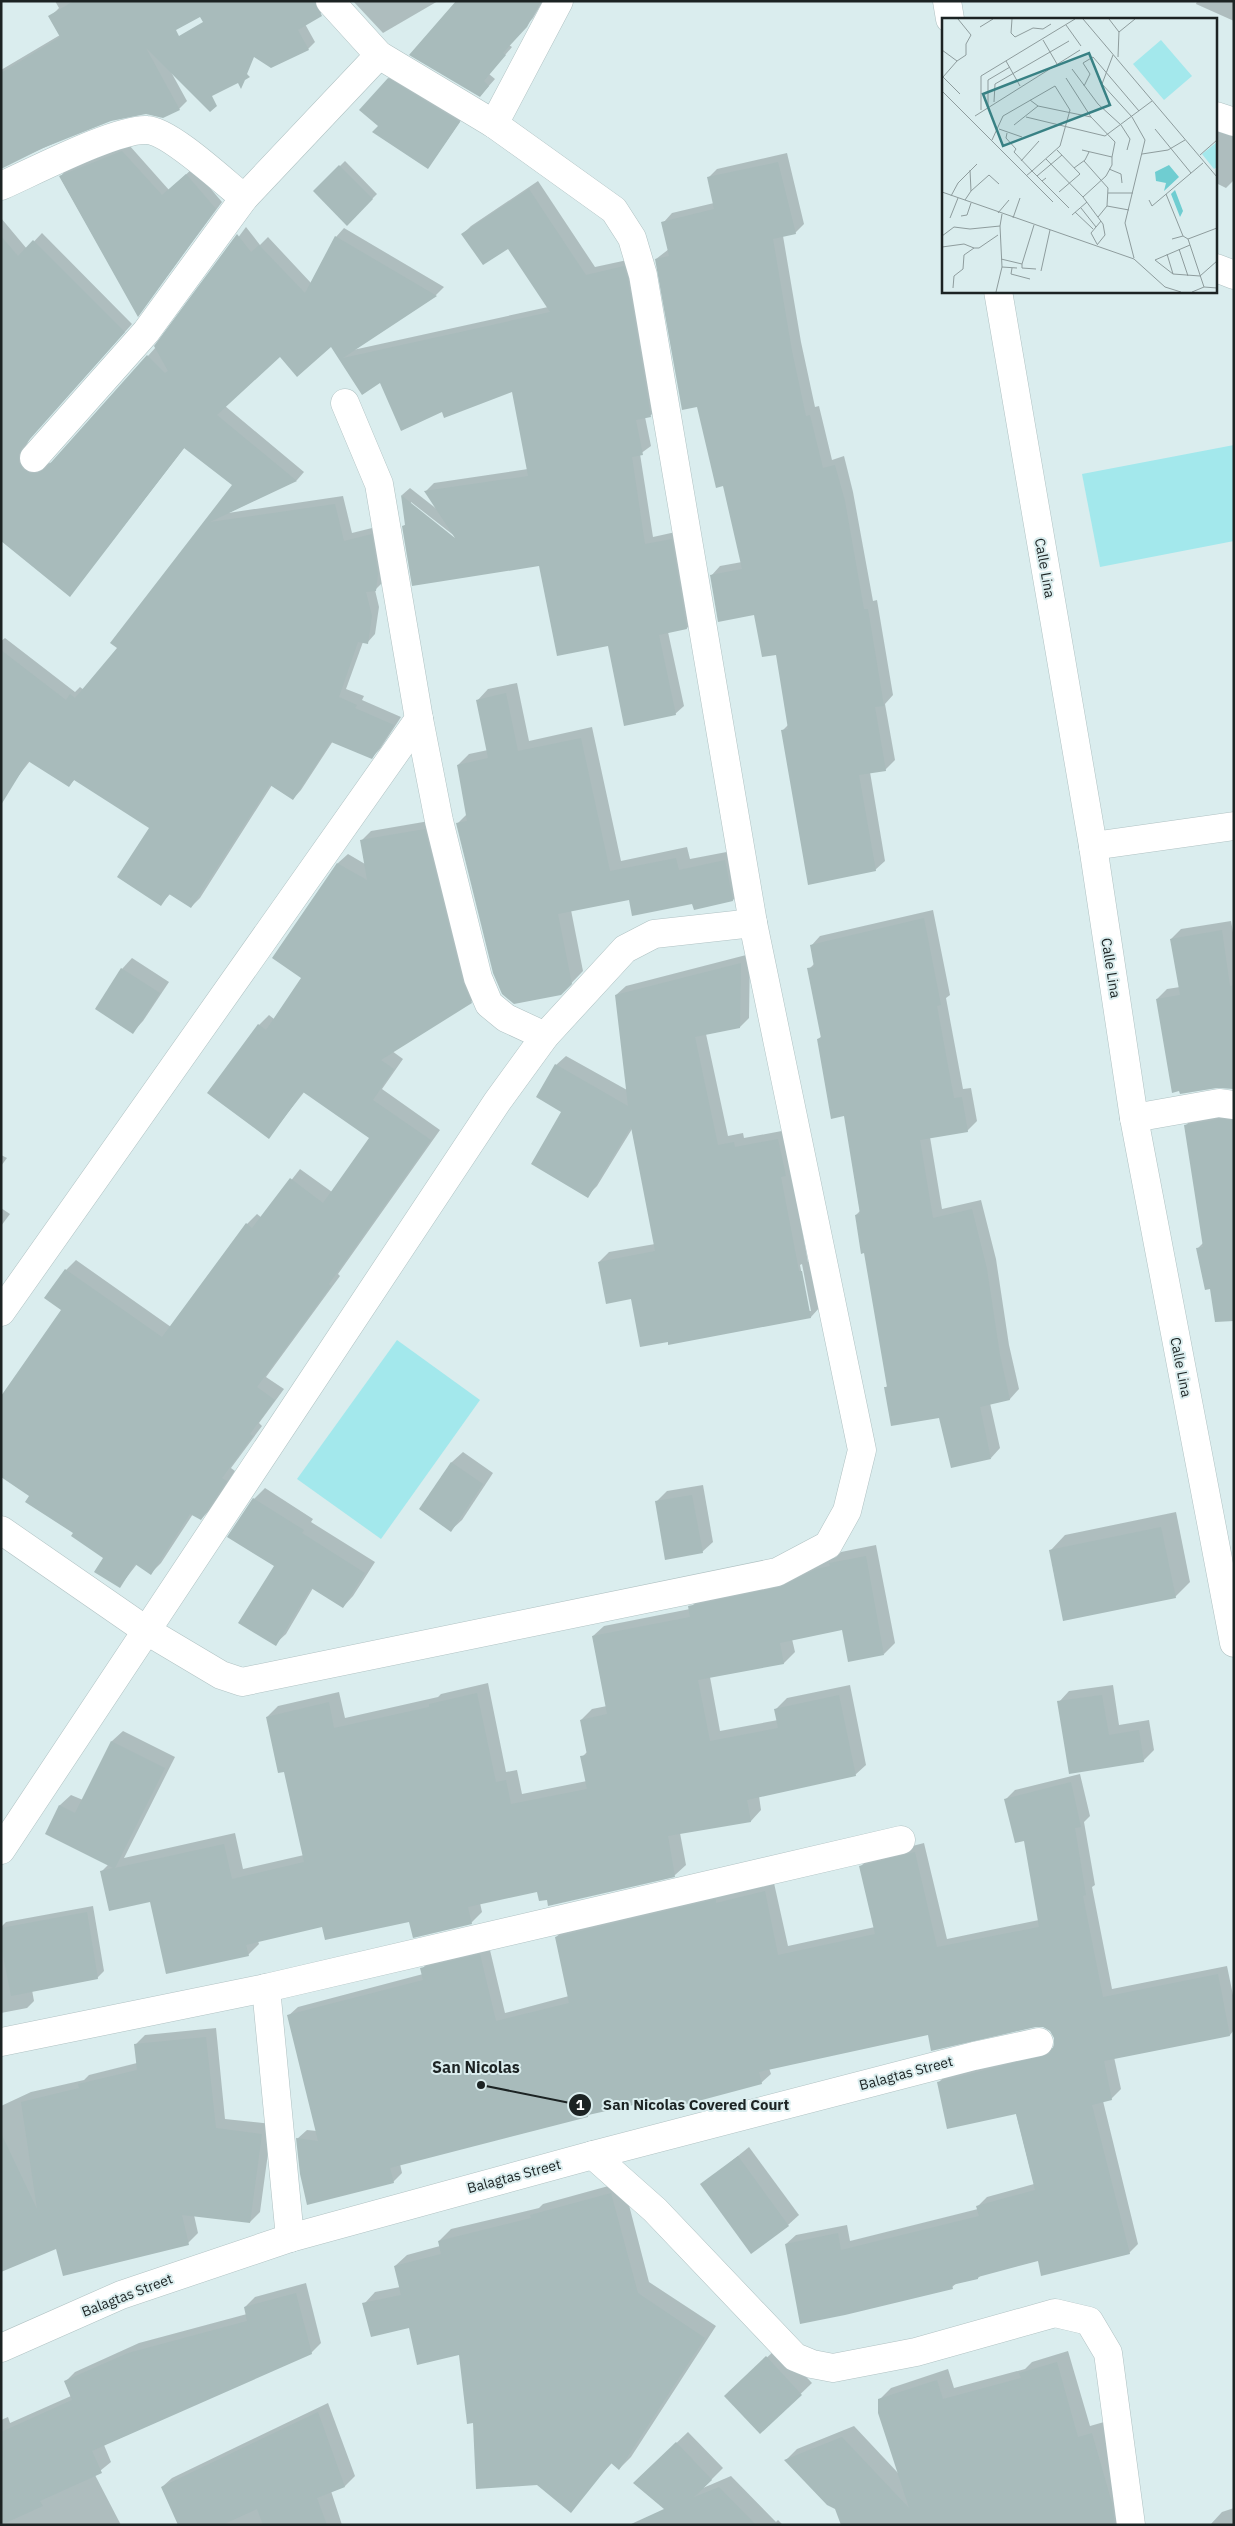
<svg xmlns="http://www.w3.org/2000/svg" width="1235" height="2526" viewBox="0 0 1235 2526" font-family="'IBM Plex Sans',sans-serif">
  <rect width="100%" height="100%" fill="#daedee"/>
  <g fill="#a3e8ec">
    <path d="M1234,445V541L1100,567L1082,474Z"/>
    <path d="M397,1340L480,1400L381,1539L297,1479Z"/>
  </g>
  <g fill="#0003" fill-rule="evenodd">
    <path d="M55,1H132L187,101L179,109L132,114L90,127L1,167V70L60,35L50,17L59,8Z"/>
    <path d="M236,1H324L328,8L305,24L315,42L308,49Z"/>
    <path d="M353,1H438L383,33Z"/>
    <path d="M458,1H543L533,18L509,45L512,47L489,74L495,79L480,96Z"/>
    <path d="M1197,1H1234V21L1196,4Z"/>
    <path d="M394,74L464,116L428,167L380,126L388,79Z"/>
    <path d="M1216,120L1234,128V180L1226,188L1216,183Z"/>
    <path d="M129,145L169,190L193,168L222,202L138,315L60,177L66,170Z"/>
    <path d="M787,153L804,224L795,233L783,236L801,342L815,407L819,406L832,460L844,456L853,492L873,601L877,600L893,695L885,704L895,760L885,770L870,772L885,861L875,870L783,730L789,724L777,653L755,613L711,576L720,566L742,562L724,485L698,405L656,259L669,249L663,223L672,213L714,203L708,178L717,169Z"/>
    <path d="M345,161L377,194L347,224L315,191Z"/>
    <path d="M538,181L595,267L632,259L636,270L659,407L651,415L645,417L651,446L640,454L653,537L680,531L695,620L687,628L668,632L684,706L675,714L625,725L609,645L558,655L540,565L413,584L403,527L406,524L402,495L410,488L438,510L426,491L434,483L528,469L513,390L444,416L442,410L402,430L380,381L363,394L331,345L297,375L280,355L225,406L304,472L297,480L228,513L343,496L352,533L380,526L386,565L384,581L375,590L379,607L375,634L367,643L363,642L346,689L364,696L362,700L401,717L380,749L371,758L333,741L301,790L293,799L272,785L200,898L191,907L171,893L161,904L119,876L151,828L75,779L69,785L30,761L16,779L7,774L1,781V641L5,638L75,692L80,687L84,690L118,648L112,643L234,485L185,447L70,595L1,540V218L27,249L42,233L132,324L30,438L26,446L27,455L32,462L40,466L53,462L156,347L246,227L260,245L268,237L311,283L336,237L344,228L444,287L436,295L353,350L548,307L508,247L483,263L463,234L471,226ZM411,502L461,541L459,543L411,505Z"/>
    <path d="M517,683L529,741L592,727L621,861L687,847L690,859L737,850L744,889L733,900L695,908L693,902L630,898L571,910L583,971L561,994L457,824L467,814L458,765L469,754L488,750L477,701L488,689Z"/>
    <path d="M435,820L481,992L471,1002L392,1051L403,1059L382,1089L440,1130L338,1274L340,1276L266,1377L284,1389L259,1423L262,1426L231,1468L235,1471L211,1509L201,1519L193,1514L161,1563L151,1573L137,1564L120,1586L104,1557L31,1495L62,1309L66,1270L76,1260L171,1327L247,1224L257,1214L262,1218L300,1169L332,1192L370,1138L305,1091L268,1138L259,1025L269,1015L274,1019L303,978L338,863L348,854L365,864L361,841L371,831Z"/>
    <path d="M933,910L950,995L946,998L963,1089L971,1088L977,1121L967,1131L930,1137L942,1209L981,1200L996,1259L1009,1345L1019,1389L1010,1399L990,1403L1000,1448L991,1458L940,1416L885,1388L888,1385L865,1252L856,1215L860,1211L845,1115L818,1039L822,1036L809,969L815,963L811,946L820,936Z"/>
    <path d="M1231,921L1234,938V1082L1157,999L1167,989L1180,987L1171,939L1181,929Z"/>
    <path d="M750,954L749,1018L740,1027L706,1034L728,1136L743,1133L744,1138L787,1130L791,1169L808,1262H812L820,1307L811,1317L669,1343L599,1262L609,1252L655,1244L632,1129L597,1186L587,1196L563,1111L556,1065L566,1056L627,1090L616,995L626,986ZM802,1264L811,1311H809L800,1265Z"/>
    <path d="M132,958L169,982L143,1021L133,1032L122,969Z"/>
    <path d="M1234,1110V1282L1197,1249L1204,1242L1186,1125L1196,1115Z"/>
    <path d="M1,1155L7,1158L1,1166Z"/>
    <path d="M1,1208L10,1214L1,1226Z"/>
    <path d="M463,1452L493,1473L462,1520L451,1530L420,1509L452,1462Z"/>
    <path d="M703,1485L713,1542L702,1552L656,1502L667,1491Z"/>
    <path d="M265,1488L313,1519L311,1522L375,1562L353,1596L343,1607L313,1588L286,1634L275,1644L276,1566L254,1499Z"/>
    <path d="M1176,1512L1190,1582L1175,1597L1050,1551L1065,1535Z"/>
    <path d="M876,1545L895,1643L884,1654L843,1629L792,1639L795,1652L784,1663L710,1677L720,1731L778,1720L776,1709L787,1698L850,1685L866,1765L855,1775L759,1796L761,1810L751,1821L680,1833L686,1865L675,1875L549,1905L548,1898L538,1891L480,1903L482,1912L471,1923L410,1921L323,1926L258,1941L259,1944L248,1955L101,1872L109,1864L47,1833L60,1805L71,1795L83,1800L112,1741L123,1731L175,1757L124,1858L235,1833L243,1869L304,1855L285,1770L267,1717L278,1706L339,1692L345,1718L438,1697L441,1694L488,1683L506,1772L517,1770L522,1794L587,1781L582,1757L588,1751L581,1720L592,1709L607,1706L593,1636L604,1626L690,1609L700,1596L836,1557L841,1552Z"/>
    <path d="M1113,1685L1119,1725L1149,1720L1154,1750L1143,1761L1059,1702L1069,1691Z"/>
    <path d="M1080,1774L1090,1816L1084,1822L1095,1885L1092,1887L1112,1989L1227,1966L1234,2000V2030L1230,2035L1114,2057L1121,2089L1111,2099L1103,2101L1138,2244L1129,2253L1039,2260L981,2275L978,2278L958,2282L952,2287L786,2244L796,2235L847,2225L850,2241L978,2209V2206L987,2197L1034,2184L1016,2113L939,2082L948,2073L1053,2048L1055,2038L1051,2030L1044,2026L929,2034L769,2068L771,2074L761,2083L671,2095L590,2113L588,2116L400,2164L402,2173L393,2182L297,2139L307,2130L317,2131L288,2016L298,2007L423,1974L422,1969L431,1959L489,1946L505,2013L569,1996L556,1937L566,1928L774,1883L788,1946L875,1927L861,1866L870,1857L924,1843L947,1939L1039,1920L1025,1839L1006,1799L1015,1790Z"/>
    <path d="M93,1906L104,1971L97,1978L32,1990L34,2001L27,2008L1,2013V1927L6,1922Z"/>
    <path d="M216,2028L225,2119L272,2124L260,2212L250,2222L194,2215L198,2233L188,2243L57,2247L1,2270V2106L31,2092L84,2080L89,2075L137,2063L135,2045L145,2035Z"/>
    <path d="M749,2147L799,2215L788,2225L702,2185Z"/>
    <path d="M623,2182L649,2282L716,2326L631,2457L619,2469L612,2463L595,2481L474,2422L460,2353L364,2304L375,2292L400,2287L395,2266L407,2255L440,2246L439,2241L451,2229L539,2208L543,2204Z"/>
    <path d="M306,2283L321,2343L311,2353L104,2445L111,2462L95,2475L121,2525H1V2420L8,2417L10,2423L71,2396L65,2382L75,2372L139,2343L247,2314L245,2307L255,2297Z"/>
    <path d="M778,2347L812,2383L760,2433L737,2386Z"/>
    <path d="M1068,2351L1090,2426L1104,2422L1132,2525H846L836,2508L786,2460L797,2449L854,2426L899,2474L879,2400L891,2388L948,2369L954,2388L1025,2369L1032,2362Z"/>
    <path d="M328,2403L355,2476L345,2486L331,2491L342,2525H180L162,2487L172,2478Z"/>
    <path d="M688,2432L723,2468L703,2488L731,2476L776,2522L778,2520L783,2525H652L667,2510L647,2471Z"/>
    <path d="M1234,2508V2525H1210L1222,2512Z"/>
  </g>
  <g fill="#a8bbbb" fill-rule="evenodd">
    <path d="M74,1H315L322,16L298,30L309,50L271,68L254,57L247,74L250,77L245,80L241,89L238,83L212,96L217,106L210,112L146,48L180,110L163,118L146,114L111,121L43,148L1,169V73L60,37L48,16ZM200,17L203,22L179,36L176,30Z"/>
    <path d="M456,1H541L527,27L503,53L506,55L484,81L489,86L480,97L409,55Z"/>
    <path d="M388,78L460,122L428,169L372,132L378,126L359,110Z"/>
    <path d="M122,151L162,195L186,174L216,209L138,317L59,176Z"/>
    <path d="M778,162L796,234L773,239L792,351L806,416L810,415L823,468L835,465L845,501L864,609H868L884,706L875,707L886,771L859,775L876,871L808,885L781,730L788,729L776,655L762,657L754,615L718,622L710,575L742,569L723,486L716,488L697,407L682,410L655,259L669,256L661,222L714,209L707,177Z"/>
    <path d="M339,165L373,199L347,226L313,191Z"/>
    <path d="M529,189L586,275L624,266L628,279L651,417L636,420L643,455L632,457L645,544L672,539L687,629L659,635L676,715L624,726L608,646L557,656L539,566L412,586L402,526L405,525L401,495L455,538L424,491L528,476L512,392L444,418L442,412L401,431L380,383L362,395L331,347L297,377L280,357L217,415L297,481L210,522L335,504L344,541L372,534L378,574L376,591L366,592L372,616L368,644L358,642L339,697L357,705L355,708L394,725L372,759L331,742L293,800L270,785L191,908L169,894L161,906L117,877L149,828L74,780L69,787L28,761L1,805V650L66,700L70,694L75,698L117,648L110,643L232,485L184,448L70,597L1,541V236L18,256L33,240L125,332L22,448L19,455V462L23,469L30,473H38L46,468L147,355L165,373L168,371L154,346L237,234L251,252L259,245L305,293L335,236L437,296L343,358L550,312L508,249L483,265L461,234Z"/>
    <path d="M506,693L518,751L581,738L610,871L676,858L679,870L725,860L733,901L694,910L692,904L632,916L629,900L558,914L572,984L561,995L514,1004L502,994L493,973L456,823L467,821L457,765L488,758L476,700Z"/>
    <path d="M425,829L463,982L472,1003L381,1060L394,1069L373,1100L431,1140L329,1284L331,1286L257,1387L275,1400L250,1434L253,1436L222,1478L227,1481L201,1520L190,1514L151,1575L135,1564L120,1588L94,1572L103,1558L71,1536L73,1533L25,1502L29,1496L1,1477V1396L61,1310L44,1298L65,1269L162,1337L246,1223L252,1228L290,1178L323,1203L369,1138L303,1092L269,1139L207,1093L258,1024L266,1030L301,978L272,958L337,863L367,880L360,840Z"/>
    <path d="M924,918L941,1005L937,1006L954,1098L962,1097L968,1132L920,1140L933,1218L972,1209L987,1269L1000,1355L1010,1400L980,1407L991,1459L951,1468L939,1418L891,1426L884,1387H887L864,1253L861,1254L855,1215L860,1214L844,1116L831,1119L817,1039L821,1038L807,968L814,967L810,945Z"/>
    <path d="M1222,930L1230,986L1234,985V1089L1217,1088L1180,1094L1179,1091L1172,1093L1156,999L1180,995L1170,939Z"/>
    <path d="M741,963L740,1028L695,1037L718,1145L734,1142L735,1147L778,1139L786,1176L781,1177L799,1271H802L811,1318L668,1345V1342L640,1347L631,1299L606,1304L598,1262L655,1251L631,1127L588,1198L531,1164L561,1112L536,1097L555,1064L628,1106L615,995Z"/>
    <path d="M121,968L160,993L133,1034L95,1009Z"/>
    <path d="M1219,1119L1234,1120V1321L1215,1322L1210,1289L1205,1290L1196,1248L1203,1247L1184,1125Z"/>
    <path d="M451,1462L483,1484L451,1532L419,1509Z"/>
    <path d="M692,1495L703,1553L665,1560L655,1501Z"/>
    <path d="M253,1498L304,1530L302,1533L365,1573L343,1608L311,1588L276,1646L238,1623L274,1566L227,1537Z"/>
    <path d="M1161,1527L1176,1598L1063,1621L1049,1550Z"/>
    <path d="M866,1556L884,1655L848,1662L842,1630L780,1643L784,1664L698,1680L710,1741L778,1728L774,1709L839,1695L856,1776L747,1800L751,1822L668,1836L675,1877L548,1906L547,1900L539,1901L537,1892L468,1907L472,1924L413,1938L409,1922L325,1940L322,1927L246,1945L249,1956L166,1974L150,1902L109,1911L100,1871L113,1868L45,1834L59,1805L75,1813L111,1741L165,1768L115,1868L224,1844L232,1879L304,1862L284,1772L278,1773L266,1717L329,1702L334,1728L429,1707V1704L477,1693L496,1782L506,1780L511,1804L587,1789L580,1756L587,1755L580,1720L607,1714L592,1636L690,1617L688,1606L780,1587L816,1569L830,1566L829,1563Z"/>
    <path d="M1102,1695L1109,1735L1139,1730L1144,1762L1069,1774L1057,1701Z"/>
    <path d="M1071,1782L1081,1827L1075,1828L1086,1895L1083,1896L1103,1997L1218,1974L1230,2036L1104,2061L1112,2100L1092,2105L1130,2254L1041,2276L1038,2261L978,2277V2279L952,2285L953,2289L845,2315L800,2324L785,2244L838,2233L841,2250L979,2216L976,2206L1035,2190L1016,2114L947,2129L937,2082L1049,2054L1054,2046V2038L1050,2031L1043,2027H1036L931,2051L928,2035L759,2072L762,2084L672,2108L670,2097L588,2115V2117L390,2168L394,2183L307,2205L300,2174L296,2138L318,2141L287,2015L423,1980L420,1968L480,1954L496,2021L569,2003L555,1937L716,1899V1903L765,1891L778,1955L875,1934L859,1866L915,1852L937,1947L1039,1927L1024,1841L1015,1843L1004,1799Z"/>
    <path d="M87,1912L98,1979L11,1996L1,1946V1928Z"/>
    <path d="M206,2037L216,2128L262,2134L250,2223L182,2215L189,2245L63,2276L56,2249L1,2272V2133L37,2209L21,2102L79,2088L78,2084L137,2070L134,2044Z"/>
    <path d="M738,2156L789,2226L751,2254L700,2184Z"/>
    <path d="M611,2193L638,2293L705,2338L619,2470L611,2463L571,2513L537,2485L476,2489L473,2423L467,2424L459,2355L417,2365L409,2328L371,2337L362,2303L401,2295L394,2266L441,2254L438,2241L531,2218L530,2215Z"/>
    <path d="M296,2293L312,2354L92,2451L102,2473L40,2501L43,2506L1,2525V2432L72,2400L64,2381L128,2353L247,2321L244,2307Z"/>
    <path d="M766,2356L802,2395L760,2434L724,2396Z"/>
    <path d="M1057,2362L1078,2437L1092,2433L1112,2503L1115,2525H841L835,2509L827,2505L784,2460L842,2437L909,2508L878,2413V2399L937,2380L943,2399L1021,2378L1019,2373Z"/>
    <path d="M318,2412L345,2487L317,2498L327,2525H263L257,2509L222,2525H178L161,2487Z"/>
    <path d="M676,2442L712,2480L694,2497L719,2487L756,2525H629L664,2509L633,2483Z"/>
  </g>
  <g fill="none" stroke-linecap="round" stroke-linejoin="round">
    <g stroke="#b0c2c3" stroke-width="29">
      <g id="minor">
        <path d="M947,1L950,19"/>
        <path d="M1216,116L1234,122"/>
        <path d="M494,124L559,1"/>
        <path d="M1,186C33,172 117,128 147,130C170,131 224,182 244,198"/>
        <path d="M1216,268L1234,275"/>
        <path d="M998,291L1093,846L1134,1118L1234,1643"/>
        <path d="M345,403L379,484L419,719L439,821L478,978L489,1004L506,1018L545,1036"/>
        <path d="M34,458L146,332L244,198L379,55"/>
        <path d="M1093,846L1234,826"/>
        <path d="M1134,1118L1219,1103L1234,1105"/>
        <path d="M1,1312L419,719"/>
        <path d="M1,1530L147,1631L221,1675L242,1682L777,1572L828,1545L847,1511L862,1450L753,923L643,275L632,238L614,210L494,124L379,55L330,1"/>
        <path d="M1,1850L497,1102L545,1036L625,949L654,934L753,923"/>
        <path d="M266,1988L290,2238"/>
        <path d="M1,2042L266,1988L901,1840"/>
        <path d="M593,2155L655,2210L795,2357L812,2364L833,2368L916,2352L1055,2313L1089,2321L1108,2353L1131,2525"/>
        <path d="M1,2348L121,2295L290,2238L593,2155L974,2056L1039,2042"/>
      </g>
    </g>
    <use href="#minor" stroke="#fff" stroke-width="28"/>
  </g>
  <g text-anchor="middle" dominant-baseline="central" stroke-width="4" stroke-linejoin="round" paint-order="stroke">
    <g font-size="14" fill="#1c2323" stroke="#daedee">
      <text transform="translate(1045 568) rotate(80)">Calle Lina</text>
      <text transform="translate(1111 968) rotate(81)">Calle Lina</text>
      <text transform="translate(1181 1367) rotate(79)">Calle Lina</text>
      <text transform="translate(906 2073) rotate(-15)">Balagtas Street</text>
      <text transform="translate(514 2176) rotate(-15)">Balagtas Street</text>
      <text transform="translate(127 2295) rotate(-21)">Balagtas Street</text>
    </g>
    <g font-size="16" font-weight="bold" fill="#1c2323" stroke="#daedee">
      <text x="476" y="2067">San Nicolas</text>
    </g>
  </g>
  <g transform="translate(942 18)">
    <rect width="275" height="275" fill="#daedee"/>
    <path d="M219,22L250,58L222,82L191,46Z" fill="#a3e8ec"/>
    <path d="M275,124V149L272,151L260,136Z" fill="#a3e8ec"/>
    <path d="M227,147L237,159L222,173L224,165L214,163L213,154ZM233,172L241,193L238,199L229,176Z" fill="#6fcdd1"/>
    <path fill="none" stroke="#8e9c9d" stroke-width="1" d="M70,1L69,15L73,19L91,10L101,11L109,6M141,1L275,159M167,1L177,14L193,1M124,7L139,28M38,9L51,1M101,22L115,46M0,32L15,43L24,37V26L29,17L16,1M171,37L160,66L190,99L203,122L183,205L192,240M176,39L177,13M64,43L78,68M130,51L156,86L179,107L188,121L185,132M0,58L18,76M1,59L15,43M124,60L149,99L173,124L170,139L140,132M142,68L148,56L141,45L151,39L197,93M0,73L111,184M88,82L96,88L149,99M52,84L53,66L127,23M46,88V62L68,49M39,92V58L133,1M33,98L138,32M84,99L163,118L210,83M72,107L96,88M57,111L80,119M213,111L249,155M65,115L64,120L74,131L72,134L90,153L84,158M50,122L61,98L113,68L128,92L118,128L90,153L100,163L104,160M115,132L138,156L117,174M200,136L226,132L243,122M258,137L275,122M104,141L141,179L161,206L163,217L155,227M79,143L97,123M142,143L166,170L165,188L156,199M132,150L143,142L147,134M167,151L179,156L180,165M95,158L120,137M100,163L127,190M29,173L47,157L57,166M0,174L192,241L223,269L239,274M166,175H191M224,176L241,218M9,178L16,165L35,146M141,179L164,158L170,147V139M23,182L29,173L28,152M207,182L210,188L261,145M165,188L187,192M139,190L154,209M133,194L151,211M56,195L67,182M130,197L145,184M19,198L25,197L29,185M8,200L16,180M71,200L78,180M0,218L12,209L28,211L58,208L60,196M230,221L241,218L246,221L262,269M246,221L275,210M155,226L149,215L159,203M248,227L213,242L231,256L258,258M0,229L22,226L32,230L22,237L21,251L12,258L11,270M32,230H37L56,217M237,231L246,258M225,236L231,256M59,241L80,246L92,207M80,246V250L94,251M60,249L75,250M70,250L69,256L88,261M99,253L108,212M258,258L275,243M54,274L60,249L58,208M250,274L262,269L275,270"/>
    <path fill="#388184" fill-opacity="0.15" stroke="#388184" stroke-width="2.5" d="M147,35L168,87L61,128L41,76Z"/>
    <rect width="275" height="275" fill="none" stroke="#1c2323" stroke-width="2.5"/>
  </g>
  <path fill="none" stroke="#1c2323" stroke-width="2" d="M481 2085L580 2105"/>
  <g fill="#1c2323" stroke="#daedee" stroke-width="2">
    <circle cx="481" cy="2085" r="5"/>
    <circle cx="580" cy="2105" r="12"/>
  </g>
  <g font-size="15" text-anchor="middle" font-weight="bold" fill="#fff">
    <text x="580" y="2110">1</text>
  </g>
  <g font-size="15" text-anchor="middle" font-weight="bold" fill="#1c2323" stroke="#daedee" stroke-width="4" stroke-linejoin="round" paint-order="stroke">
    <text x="696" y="2110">San Nicolas Covered Court</text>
  </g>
  <rect width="1235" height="2526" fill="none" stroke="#1c2323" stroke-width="5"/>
</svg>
